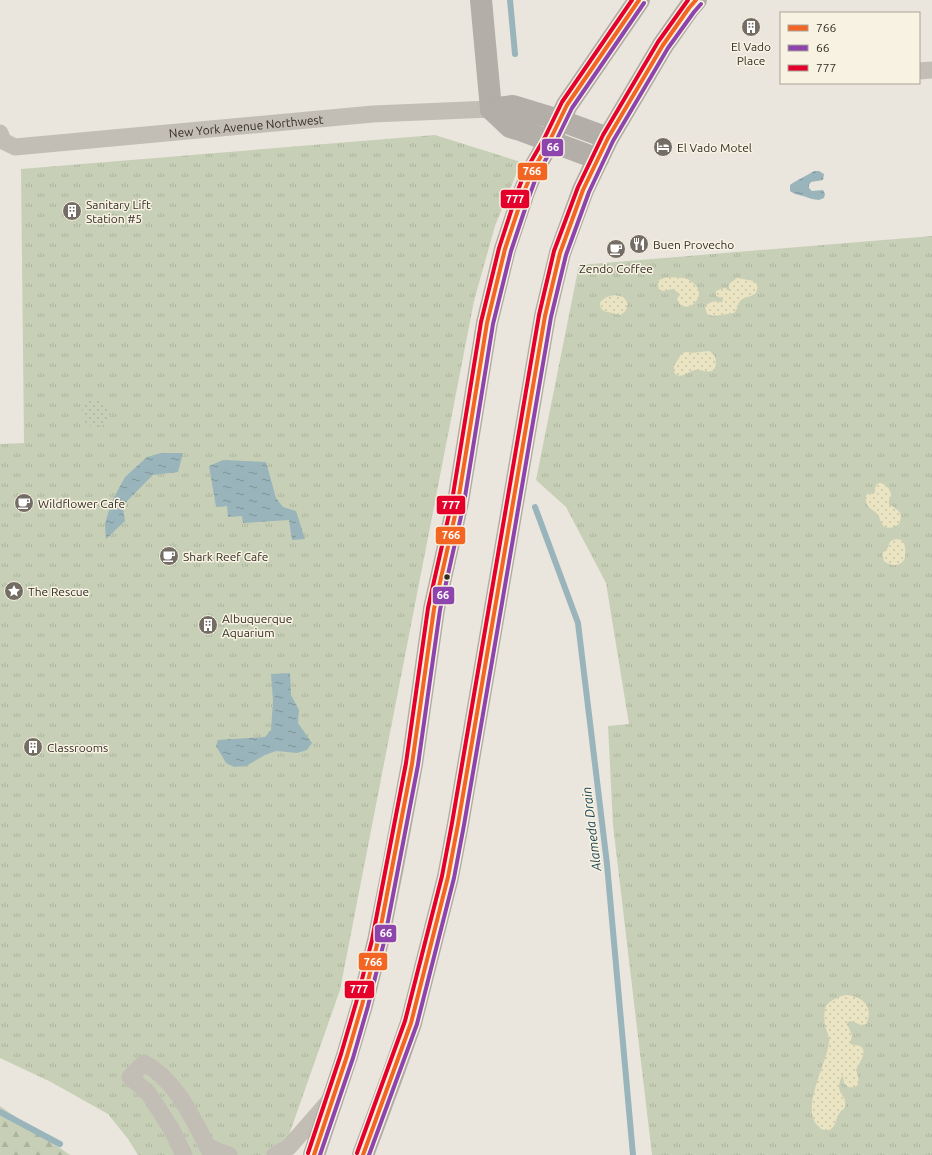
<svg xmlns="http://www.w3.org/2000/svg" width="932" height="1155" viewBox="0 0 932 1155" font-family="Ubuntu,sans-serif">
  <defs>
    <pattern id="grass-tufts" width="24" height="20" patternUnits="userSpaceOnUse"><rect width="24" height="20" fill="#c7d0b6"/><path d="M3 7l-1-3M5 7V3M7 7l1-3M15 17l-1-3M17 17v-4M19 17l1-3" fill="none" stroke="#abb39c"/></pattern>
    <pattern id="forest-firs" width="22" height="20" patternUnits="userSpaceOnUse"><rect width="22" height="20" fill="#c7d0b6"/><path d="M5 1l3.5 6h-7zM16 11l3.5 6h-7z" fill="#abb39c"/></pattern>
    <pattern id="sand-dots" width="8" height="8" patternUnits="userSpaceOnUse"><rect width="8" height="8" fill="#ebe4c3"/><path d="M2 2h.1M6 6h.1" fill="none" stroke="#cac4a7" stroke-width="1.8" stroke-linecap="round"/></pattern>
    <pattern id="garden-dots" width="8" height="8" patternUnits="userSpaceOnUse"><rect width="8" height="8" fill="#c7d0b6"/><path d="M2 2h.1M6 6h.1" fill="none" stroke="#abb39c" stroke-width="1.8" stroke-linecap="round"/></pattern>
    <pattern id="water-ripples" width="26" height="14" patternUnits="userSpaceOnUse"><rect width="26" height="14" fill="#99b5bb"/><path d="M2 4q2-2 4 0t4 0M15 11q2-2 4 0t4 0" fill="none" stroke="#7d9398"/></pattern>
  </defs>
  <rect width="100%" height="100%" fill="#eae6dd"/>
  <g fill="url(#grass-tufts)">
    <path d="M435,135L521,162L495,226L474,301L340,990L282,1155H138L128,1139L108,1114L51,1082L0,1058V444L24,443L21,169Z"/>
    <path d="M932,236V1155H652L613,825L608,726L629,724L606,583L566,507L536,480L579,265Z"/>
  </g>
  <path fill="url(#forest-firs)" d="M0,1106L70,1155H0Z"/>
  <g fill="url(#sand-dots)">
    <path d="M671,277C676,278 682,277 687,279C716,293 684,320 677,299L680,295V294L673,289L663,291L659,289L658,285L659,280L664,278Z"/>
    <path d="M737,278L754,281L758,286L756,293C751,297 743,297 740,301C737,305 738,309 734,313L713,316L707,314L705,307C709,301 715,301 722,302L723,301L722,298L716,296V291L721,289L726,288L727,290H729V284Z"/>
    <path d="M614,295L623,297L627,302C628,309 625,312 620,315L604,311C600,308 599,305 601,301L607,297Z"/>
    <path d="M709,351C717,355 717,363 714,370C706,374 702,369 695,370C689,371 682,378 677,375C673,373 674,369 674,366L682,353L687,352L691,353Z"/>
    <path d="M880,483C885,484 891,489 891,495C891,498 888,500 889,504C898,511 904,511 899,524C894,528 886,530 882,524C880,521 880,518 878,515C876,511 871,510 868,506C866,503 864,496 868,494C869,493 873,494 874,494C876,489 874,484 880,483Z"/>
    <path d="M897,539C900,540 901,539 903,542C906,546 906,556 904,560C900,567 889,566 884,561L882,553C884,552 886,551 887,549C891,543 887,541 897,539Z"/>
    <path d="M847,995C864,997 874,1008 866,1024L861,1025L851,1021L848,1022L847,1024L852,1035L850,1044C853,1045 857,1045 860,1046C869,1052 858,1064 856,1070C859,1079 862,1089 848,1087L844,1083L843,1076H842C833,1095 848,1094 845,1107C843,1110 840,1111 839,1114C835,1119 836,1130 827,1130C824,1130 821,1130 819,1127C799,1110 827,1064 829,1042C830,1036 826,1031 825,1025C824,1021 824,1010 826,1006C830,1000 840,996 847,995Z"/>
  </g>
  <circle fill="url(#garden-dots)" cx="96" cy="413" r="14"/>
  <g fill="url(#water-ripples)">
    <path d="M814,171H819L824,174L823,180L811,182L809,185V188L812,191L823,190L825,194L824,198L819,200L812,199L803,196L795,194L790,191V185C796,180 807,176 814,171Z"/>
    <path d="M161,453H183L178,472L153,475L127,501L123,509L125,521L106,539L105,524L111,503L125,477L147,457Z"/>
    <path d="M223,460L266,462L276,498L283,507L296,511L305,539L292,540L289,520L243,523L242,516L228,517L227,506L216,507L209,466Z"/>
    <path d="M290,673L291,695L299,710L298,723L312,743L307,750L297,753L276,751L265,755L246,766L234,767L226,763L216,746L218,740L265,737L271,730L273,701L271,674Z"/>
  </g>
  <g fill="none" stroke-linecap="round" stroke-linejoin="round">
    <g stroke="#99b5bb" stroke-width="6">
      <path d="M510,0L515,54"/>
      <path d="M535,507L578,623L607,864L633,1155"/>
      <path d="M0,1112L60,1144"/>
    </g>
    <g stroke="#c2beb6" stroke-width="17">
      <path d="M919,71L932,70"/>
      <path id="s1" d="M0,133L3,141L15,147L373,114L491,109"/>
      <path d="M207,1146L222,1153L229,1155"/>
      <path d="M184,1155L172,1130L149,1094L130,1077L144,1063C179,1082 194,1122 212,1155"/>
      <path d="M275,1155L289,1147L330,1100"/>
    </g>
    <g stroke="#b3aea7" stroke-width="22">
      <path d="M481,0L491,109"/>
      <path d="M491,109L513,106L559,120L608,138"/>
      <path d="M491,109L510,127L520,130L598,159"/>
    </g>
    <g stroke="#b1aca5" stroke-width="22">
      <path d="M314,1155L347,1056L362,1005L378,941L393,866L412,764L434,609L458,502L487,323L505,249L524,192L532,172L549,142L567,105L639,0"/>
      <path d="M363,1155L393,1074L411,1023L448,877L458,824L545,316L560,253L583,190L608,138L663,45L689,8L696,0"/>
    </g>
    <g stroke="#f8f2e3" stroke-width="7">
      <g id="bus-1">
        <path d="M314,1155L347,1056L362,1005L378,941L412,764L434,609L458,502L487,323L505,249L524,192L532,172L549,142L567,105L639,0"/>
        <path d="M363,1155L411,1023L448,877L458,824L545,316L560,253L583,190L608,138L663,45L689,8L696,0"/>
      </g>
    </g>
    <g stroke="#f8f2e3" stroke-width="7">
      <g id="bus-2">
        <path d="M320,1155L353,1058L368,1006L384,942L418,765L440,610L464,503L493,324L511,251L530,194L537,175L554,145L572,108L644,3"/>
        <path d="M369,1155L417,1024L454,878L464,825L551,317L566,255L589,192L613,141L668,48L694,12L701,4"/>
      </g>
    </g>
    <g stroke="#f8f2e3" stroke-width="7">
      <g id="bus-3">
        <path d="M308,1153L341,1054L356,1003L372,940L406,763L428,608L452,501L481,322L499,248L518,190L526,170L544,139L562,102L632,0"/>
        <path d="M357,1153L405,1021L442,876L452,823L539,315L554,251L578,187L603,135L658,42L688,0"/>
      </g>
    </g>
    <use href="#bus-1" stroke="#f26522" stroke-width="4"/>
    <use href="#bus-2" stroke="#8e44ad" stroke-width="4"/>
    <use href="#bus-3" stroke="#e4002b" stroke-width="4"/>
  </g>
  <defs>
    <g id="building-disc" transform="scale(1)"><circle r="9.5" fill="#736d65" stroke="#f8f2e3"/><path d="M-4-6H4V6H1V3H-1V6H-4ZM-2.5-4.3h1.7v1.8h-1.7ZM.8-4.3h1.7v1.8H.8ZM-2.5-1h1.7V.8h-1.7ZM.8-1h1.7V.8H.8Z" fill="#fff"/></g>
    <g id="hotel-disc" transform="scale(1)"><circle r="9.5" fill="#736d65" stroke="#f8f2e3"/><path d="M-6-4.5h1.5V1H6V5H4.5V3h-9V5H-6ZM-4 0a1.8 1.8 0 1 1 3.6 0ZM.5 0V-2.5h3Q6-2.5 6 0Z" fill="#fff"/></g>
    <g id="restaurant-disc" transform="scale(1)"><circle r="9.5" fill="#736d65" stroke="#f8f2e3"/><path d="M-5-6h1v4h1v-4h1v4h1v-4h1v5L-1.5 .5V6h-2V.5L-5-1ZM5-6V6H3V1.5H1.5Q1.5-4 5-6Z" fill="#fff"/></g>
    <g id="cafe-disc" transform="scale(1)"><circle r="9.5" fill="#736d65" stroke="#f8f2e3"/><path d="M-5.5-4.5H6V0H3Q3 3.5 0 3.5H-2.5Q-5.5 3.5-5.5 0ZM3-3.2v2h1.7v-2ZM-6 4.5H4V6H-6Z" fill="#fff"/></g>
    <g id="sight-disc" transform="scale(1)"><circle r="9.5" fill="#736d65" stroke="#f8f2e3"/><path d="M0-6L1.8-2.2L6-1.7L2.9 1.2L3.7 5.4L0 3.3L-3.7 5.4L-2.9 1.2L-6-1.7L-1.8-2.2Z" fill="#fff"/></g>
  </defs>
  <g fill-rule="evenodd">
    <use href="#building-disc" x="751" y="27"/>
    <use href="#hotel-disc" x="663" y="147"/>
    <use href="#building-disc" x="72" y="211"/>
    <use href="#restaurant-disc" x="639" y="244"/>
    <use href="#cafe-disc" x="616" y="249"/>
    <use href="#cafe-disc" x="24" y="503"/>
    <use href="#cafe-disc" x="169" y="556"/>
    <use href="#sight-disc" x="14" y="591"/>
    <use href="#building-disc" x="208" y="625"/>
    <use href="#building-disc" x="33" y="747"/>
  </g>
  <circle fill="#332c25" stroke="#f8f2e3" stroke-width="1.5" cx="447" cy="577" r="3.5"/>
  <g text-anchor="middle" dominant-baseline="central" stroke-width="3" stroke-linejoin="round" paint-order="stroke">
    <g font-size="12" fill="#332c25" stroke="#f8f2e3" text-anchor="start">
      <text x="751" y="46" text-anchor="middle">El Vado<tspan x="751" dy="14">Place</tspan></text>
      <text x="677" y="147">El Vado Motel</text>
      <text x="86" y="204">Sanitary Lift<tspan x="86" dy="14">Station #5</tspan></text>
      <text x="653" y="244">Buen Provecho</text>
      <text x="616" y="268" text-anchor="middle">Zendo Coffee</text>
      <text x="38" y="503">Wildflower Cafe</text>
      <text x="183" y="556">Shark Reef Cafe</text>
      <text x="28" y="591">The Rescue</text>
      <text x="222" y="618">Albuquerque<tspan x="222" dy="14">Aquarium</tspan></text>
      <text x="47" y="747">Classrooms</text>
    </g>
    <g font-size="12" fill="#332c25" stroke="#f8f2e3">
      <text stroke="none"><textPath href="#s1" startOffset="254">New York Avenue Northwest</textPath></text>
    </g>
    <g font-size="13" font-style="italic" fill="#1c4553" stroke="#f8f2e3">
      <text transform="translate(591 829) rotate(-97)">Alameda Drain</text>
    </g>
  </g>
  <g stroke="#f8f2e3" stroke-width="1.5">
    <rect x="541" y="138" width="23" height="19" rx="4" fill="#8e44ad"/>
    <rect x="517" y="162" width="31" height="19" rx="4" fill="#f26522"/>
    <rect x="500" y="189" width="30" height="20" rx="4" fill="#e4002b"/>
    <rect x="436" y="495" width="30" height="20" rx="4" fill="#e4002b"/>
    <rect x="435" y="526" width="31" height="19" rx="4" fill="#f26522"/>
    <rect x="432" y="586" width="23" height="19" rx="4" fill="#8e44ad"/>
    <rect x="374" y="924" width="23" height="19" rx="4" fill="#8e44ad"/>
    <rect x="358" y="952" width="30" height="19" rx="4" fill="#f26522"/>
    <rect x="344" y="980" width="31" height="19" rx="4" fill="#e4002b"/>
  </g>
  <g font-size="11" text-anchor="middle" font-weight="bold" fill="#fff">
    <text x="553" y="151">66</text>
    <text x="532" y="175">766</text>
    <text x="515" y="203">777</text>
    <text x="451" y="509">777</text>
    <text x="451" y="539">766</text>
    <text x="443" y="599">66</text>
    <text x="386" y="937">66</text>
    <text x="373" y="966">766</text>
    <text x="359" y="993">777</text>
  </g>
  <rect x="780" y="12" width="140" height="72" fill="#f8f2e3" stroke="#a9a397"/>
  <rect x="788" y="25" width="20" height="6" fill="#f26522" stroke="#a9a397"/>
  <text x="816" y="32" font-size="12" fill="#332c25">766</text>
  <rect x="788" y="45" width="20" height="6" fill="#8e44ad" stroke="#a9a397"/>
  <text x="816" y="52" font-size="12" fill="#332c25">66</text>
  <rect x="788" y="65" width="20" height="6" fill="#e4002b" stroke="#a9a397"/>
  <text x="816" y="72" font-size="12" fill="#332c25">777</text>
</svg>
